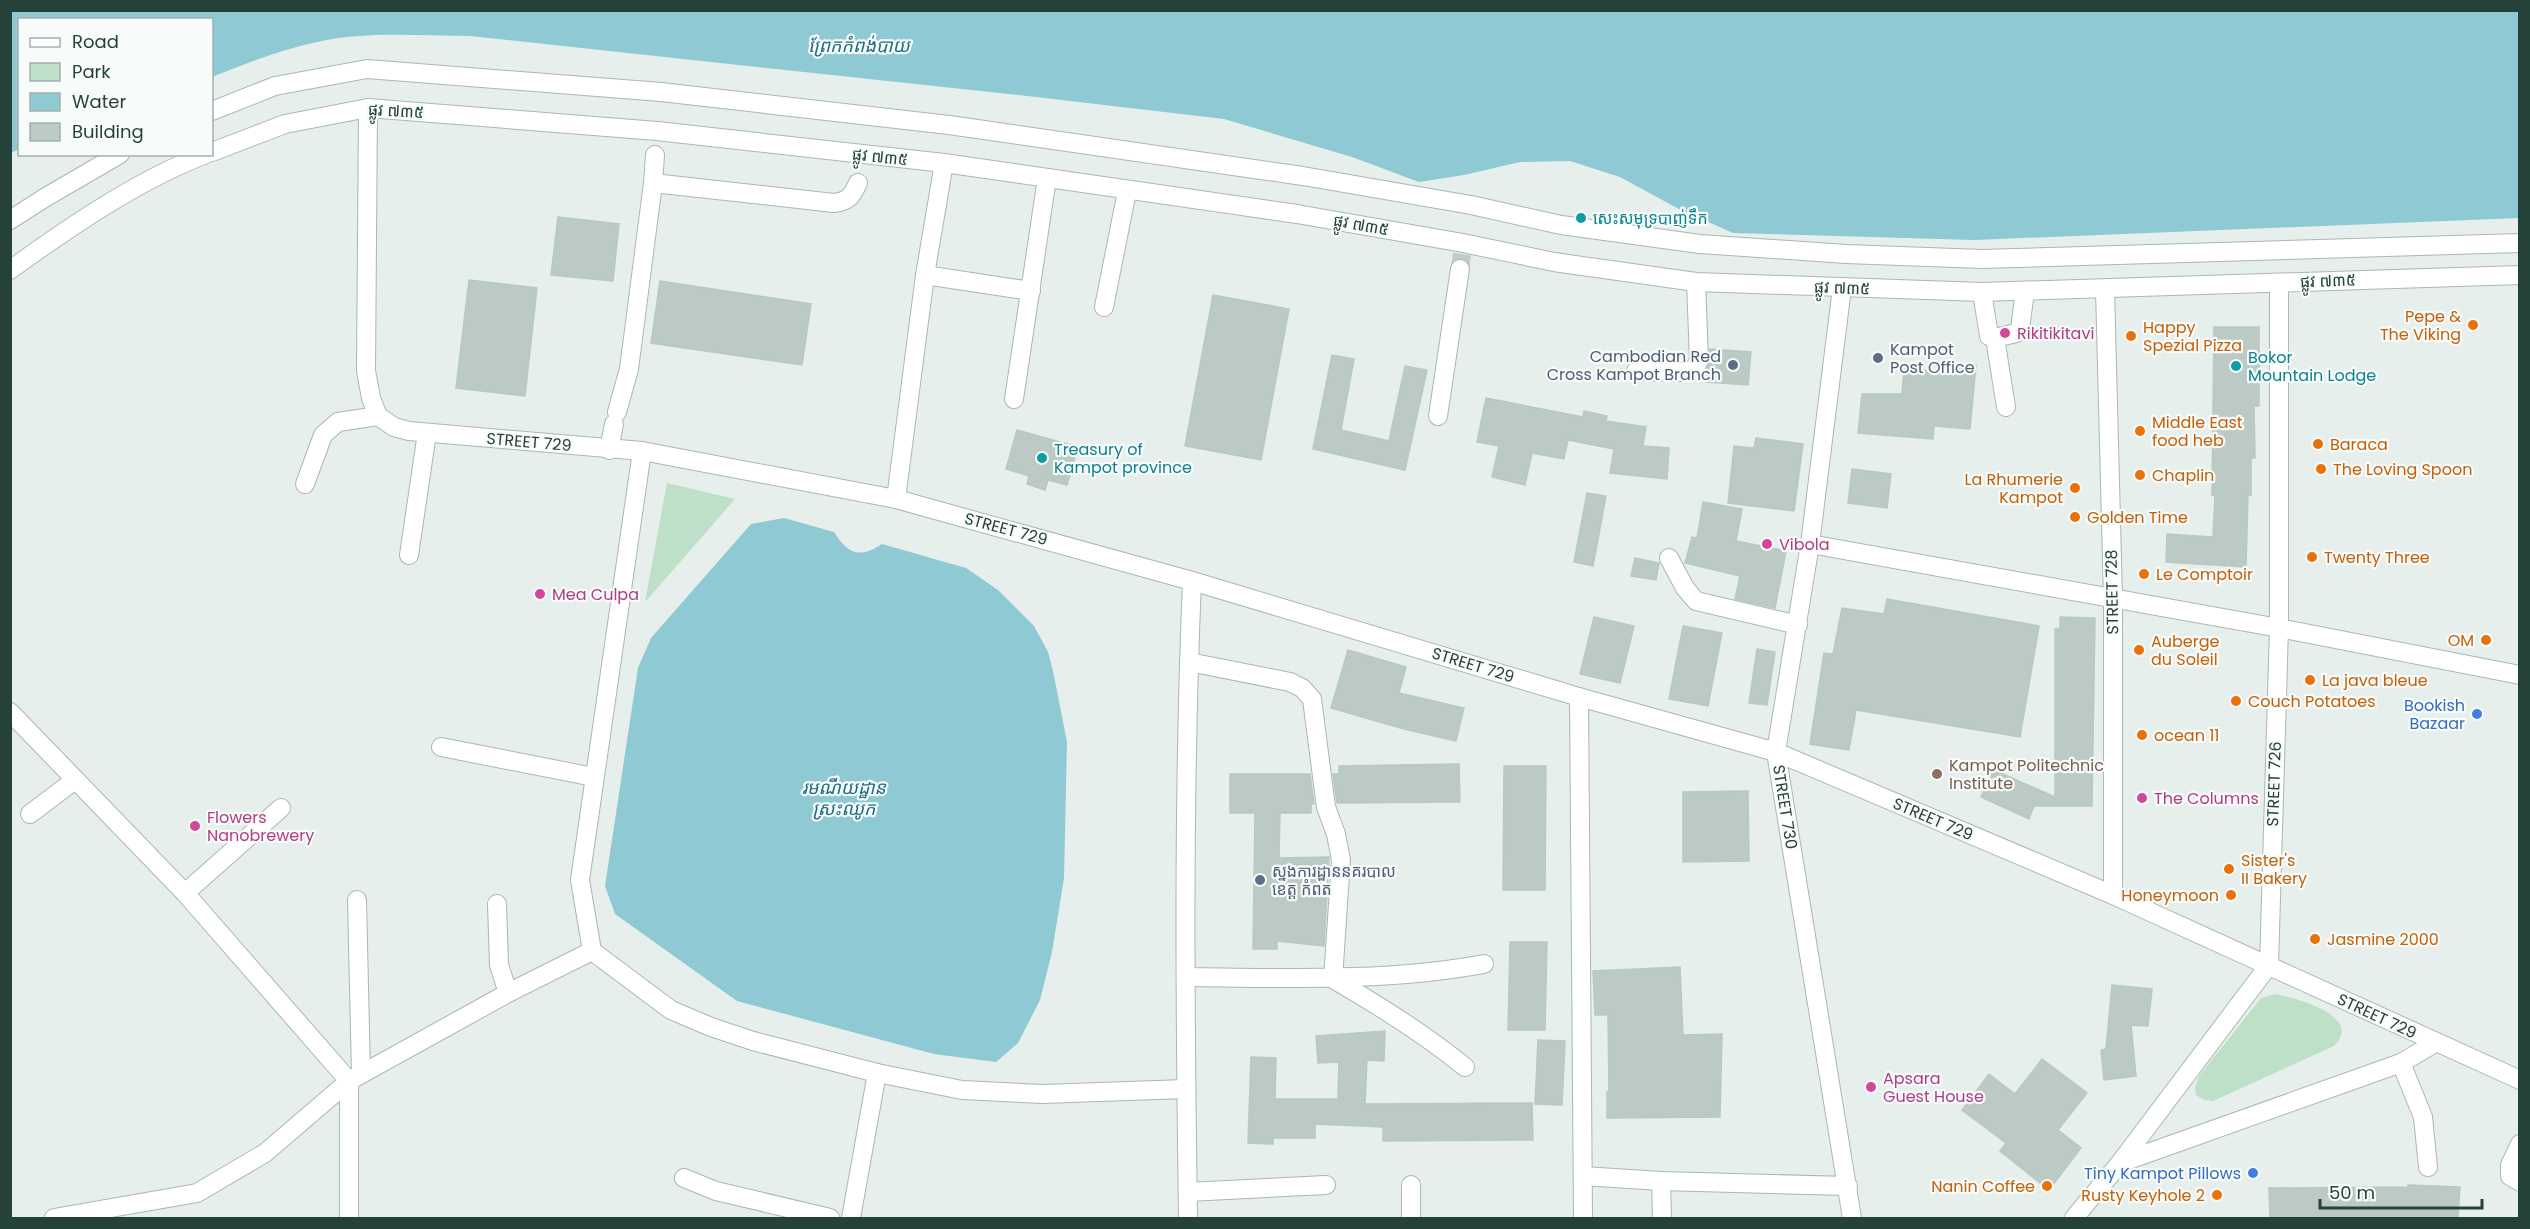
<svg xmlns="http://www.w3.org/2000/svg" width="2530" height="1229" viewBox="0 0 2530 1229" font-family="Poppins,'Noto Sans Khmer',sans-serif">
  <rect width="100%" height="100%" fill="#e6efeb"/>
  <g fill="#bfe0c8">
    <path d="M667,483L735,499L645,602Z"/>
    <path d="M2275,994C2297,998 2364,1016 2334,1046L2213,1101L2204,1100L2196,1095L2195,1088L2199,1076L2261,998Z"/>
  </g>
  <g fill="#8ec9d4">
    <path d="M11,10L2519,11V218L1974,240L1733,233L1677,208L1620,177L1570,161L1520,162L1464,175L1419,182L1352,157L1224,119L1036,97L470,36C420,36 366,31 317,42C281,50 246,63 212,77V20H20L19,149L11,153Z"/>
    <path d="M784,518L834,532C848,554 859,559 882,544L966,568L998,590L1034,626L1048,652L1053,671L1067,742L1064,878L1052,952L1040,1000L1018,1043L996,1062L934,1054L737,1001L615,914L605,886L638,668L651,638L751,524Z"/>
  </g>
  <g fill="#bbcac4" stroke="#b8c9c2" stroke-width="1.5">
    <path d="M558,217L619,224L613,281L551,275Z"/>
    <path d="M469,280L537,288L525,396L456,388Z"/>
    <path d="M660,281L811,304L802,365L651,343Z"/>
    <path d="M1213,295L1289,309L1261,460L1185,446Z"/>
    <path d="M2214,327H2259V406H2254L2255,458H2251V495H2248L2246,567L2166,562L2167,534L2213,537L2215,495H2212Z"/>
    <path d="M1710,349L1751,352L1748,385L1706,382Z"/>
    <path d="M1332,355L1354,359L1341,430L1389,441L1405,366L1427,370L1405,470L1313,449Z"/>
    <path d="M1949,363L1976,365L1970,429L1934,426L1933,439L1858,433L1862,394H1902L1904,369L1948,372Z"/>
    <path d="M1486,398L1583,417L1584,411L1607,416L1606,421L1646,427L1643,446L1669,448L1667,479L1610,473L1614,449L1568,440L1564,459L1532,453L1525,485L1492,477L1499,446L1477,442Z"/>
    <path d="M1017,430L1078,447L1067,485L1048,480L1045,490L1027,484L1029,476L1006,469Z"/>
    <path d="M1756,438L1803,444L1794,511L1728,503L1734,446L1754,448Z"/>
    <path d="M1852,469L1891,474L1887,508L1848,503Z"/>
    <path d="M1587,493L1606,496L1593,566L1574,562Z"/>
    <path d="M1703,502L1742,509L1736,541L1786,551L1775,608L1735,599L1740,576L1685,563L1692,537L1697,538Z"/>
    <path d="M1635,558L1659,563L1656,580L1631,576Z"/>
    <path d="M1887,599L2039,626L2020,737L1856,710L1849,750L1810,744L1824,653L1833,654L1842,608L1884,614Z"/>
    <path d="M1594,617L1634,626L1620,683L1580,674Z"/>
    <path d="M2060,617L2095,618L2092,806H2034L2029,819L1981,797L1994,770L2055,797V629H2060Z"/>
    <path d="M1683,626L1722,633L1708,706L1669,699Z"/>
    <path d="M1757,649L1775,652L1767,705L1749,703Z"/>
    <path d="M1348,650L1406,667L1399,693L1464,708L1456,741L1404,729L1331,708Z"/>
    <path d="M1459,764L1460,802L1337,803L1333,774H1339V766Z"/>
    <path d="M1504,766H1546L1545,890H1503Z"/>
    <path d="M1230,774H1310L1314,804H1311V813H1280L1279,858L1329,857L1324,946L1277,941V949H1253L1255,813H1230Z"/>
    <path d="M1748,791L1749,861L1683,862V792Z"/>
    <path d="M1510,942H1547L1545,1030H1508Z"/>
    <path d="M1680,967L1683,1035L1722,1034L1720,1117L1607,1118V1092H1609L1608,1015H1595L1593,971Z"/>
    <path d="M2112,985L2152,989L2148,1026L2131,1025L2136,1076L2104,1080L2101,1050L2106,1049Z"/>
    <path d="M1385,1031L1384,1061L1367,1060L1365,1104L1532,1103L1533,1140L1383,1141V1127L1315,1124V1138H1273V1144L1248,1143L1251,1057L1276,1058L1275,1099H1338L1339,1062L1318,1063L1316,1036Z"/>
    <path d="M1538,1040L1565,1041L1562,1105L1535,1104Z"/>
    <path d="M2042,1059L2087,1093L2058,1130L2081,1148L2049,1190L2000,1151L2006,1143L1962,1110L1989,1074L2015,1094Z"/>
    <path d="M2408,1185L2460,1187L2458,1218H2270L2269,1188L2408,1187Z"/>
  </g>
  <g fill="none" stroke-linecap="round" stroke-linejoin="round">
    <path stroke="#bfccc8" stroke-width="18" stroke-dasharray="18 9" stroke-linecap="butt" d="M1460,269L1462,254"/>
    <g stroke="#a8b8b2" stroke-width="20">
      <g id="minor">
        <path d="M368,108L366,371L371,398L378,416"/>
        <path d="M212,111L275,86L367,69L661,92L949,125L1303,176L1471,205L1561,225L1700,244L1846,254L1982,259L2520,243"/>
        <path d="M212,152L285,124L368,108L657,131L944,163L1297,214L1463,243L1554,262L1696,282L1982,292L2520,275"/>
        <path d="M655,155L653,183L834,203C849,201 852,196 858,183"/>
        <path d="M10,220L46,197L120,154"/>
        <path d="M10,270C68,228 138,180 206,154"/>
        <path d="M925,275L1031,291"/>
        <path d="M1842,288L1810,544L1776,752L1852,1218"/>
        <path d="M2105,289L2113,598V895"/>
        <path d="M1982,292L1989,336L1995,338L2016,333L2020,329L2025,291"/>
        <path d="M1104,307L1127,191"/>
        <path d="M1995,338L2006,407"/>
        <path d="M1636,371L1689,372L1695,368L1699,360L1696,282"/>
        <path d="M1014,399L1047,178"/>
        <path d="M617,412L629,369L653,183"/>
        <path d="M378,416L394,427L409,431L642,451L896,499L1192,581L1579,697L1776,752L2113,895L2520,1080"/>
        <path d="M1438,416L1460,269"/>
        <path d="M609,450L614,424"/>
        <path d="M305,484L323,435L338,422L378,416"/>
        <path d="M896,499L925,275L944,163"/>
        <path d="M1810,544L2279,628L2520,675"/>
        <path d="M409,555L427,433"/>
        <path d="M1669,558L1685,588L1696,601L1798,625"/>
        <path d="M1189,662L1290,682L1302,688L1312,699L1326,807L1336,834L1341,860L1333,979C1380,1006 1423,1033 1465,1067"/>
        <path d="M1579,697L1583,1218"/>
        <path d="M10,712L185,893L349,1081V1218"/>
        <path d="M441,747L594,777"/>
        <path d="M30,814L75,780"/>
        <path d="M185,893L281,808"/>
        <path d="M357,900L361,1074"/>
        <path d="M497,904L499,965L508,993"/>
        <path d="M592,951L580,880L642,451"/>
        <path d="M1187,977C1287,978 1386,982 1484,964"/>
        <path d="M2401,1063L2423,1117L2428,1167"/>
        <path d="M2520,1144L2510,1165V1176L2520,1182"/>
        <path d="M2120,1163L2401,1063L2435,1043"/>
        <path d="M1583,1176L1661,1181L1848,1186"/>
        <path d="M684,1178L716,1191L830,1218"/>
        <path d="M1661,1181L1662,1218"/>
        <path d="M1411,1185V1218"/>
        <path d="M1188,1192L1326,1185"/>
        <path d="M54,1218L197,1193L265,1153L349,1081L508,993L592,951L671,1010L711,1027L753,1041L877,1073L962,1090L1042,1094L1186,1089"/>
        <path d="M851,1218L877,1073"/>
        <path d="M1188,1218C1185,1006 1183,793 1192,581"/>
        <path d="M2074,1218L2120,1163L2269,965L2279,628V283"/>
      </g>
    </g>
    <use href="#minor" stroke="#fff" stroke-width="18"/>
  </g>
  <g fill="#0f9aa8" stroke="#f7fbf9" stroke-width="2">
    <circle cx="1581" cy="218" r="6"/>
    <circle cx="2236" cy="366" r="6"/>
    <circle cx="1042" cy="458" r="6"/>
  </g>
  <g fill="#e8710a" stroke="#f7fbf9" stroke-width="2">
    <circle cx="2473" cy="325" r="6"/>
    <circle cx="2131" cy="336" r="6"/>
    <circle cx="2140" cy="431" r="6"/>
    <circle cx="2318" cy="444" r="6"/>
    <circle cx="2321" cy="469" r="6"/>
    <circle cx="2140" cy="475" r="6"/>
    <circle cx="2075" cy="488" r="6"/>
    <circle cx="2075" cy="517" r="6"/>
    <circle cx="2312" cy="557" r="6"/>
    <circle cx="2144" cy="574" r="6"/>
    <circle cx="2486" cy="640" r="6"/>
    <circle cx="2139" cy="650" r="6"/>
    <circle cx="2310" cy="680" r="6"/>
    <circle cx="2236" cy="701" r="6"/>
    <circle cx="2142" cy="735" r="6"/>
    <circle cx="2229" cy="869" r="6"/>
    <circle cx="2231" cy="895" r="6"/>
    <circle cx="2315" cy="939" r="6"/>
    <circle cx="2047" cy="1186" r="6"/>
    <circle cx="2217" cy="1195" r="6"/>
  </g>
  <g fill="#d1479c" stroke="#f7fbf9" stroke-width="2">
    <circle cx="2005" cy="333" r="6"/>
    <circle cx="1767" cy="544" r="6"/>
    <circle cx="540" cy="594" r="6"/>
    <circle cx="2142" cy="798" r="6"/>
    <circle cx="195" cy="826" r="6"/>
    <circle cx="1871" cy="1087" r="6"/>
  </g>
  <g fill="#5c6f8a" stroke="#f7fbf9" stroke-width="2">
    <circle cx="1878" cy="358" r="6"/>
    <circle cx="1733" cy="365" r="6"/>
    <circle cx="1260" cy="880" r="6"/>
  </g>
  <g fill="#3f7fe0" stroke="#f7fbf9" stroke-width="2">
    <circle cx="2477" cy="714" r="6"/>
    <circle cx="2253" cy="1173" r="6"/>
  </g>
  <circle fill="#8d6e63" stroke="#f7fbf9" stroke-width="2" cx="1937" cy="774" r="6"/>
  <g text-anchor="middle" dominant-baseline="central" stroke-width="4.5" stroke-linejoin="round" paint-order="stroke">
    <g font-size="16" fill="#24423a" stroke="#f7fbf9">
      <text transform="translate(396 111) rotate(3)">ផ្លូវ ៧៣៥</text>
      <text transform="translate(880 157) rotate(6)">ផ្លូវ ៧៣៥</text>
      <text transform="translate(1361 225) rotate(10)">ផ្លូវ ៧៣៥</text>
      <text transform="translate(2328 281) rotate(-2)">ផ្លូវ ៧៣៥</text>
      <text transform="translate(1842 288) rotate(2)">ផ្លូវ ៧៣៥</text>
      <text transform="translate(529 442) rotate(5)">STREET 729</text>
      <text transform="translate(1006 529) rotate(15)">STREET 729</text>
      <text transform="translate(2112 592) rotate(-91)">STREET 728</text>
      <text transform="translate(1473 665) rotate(17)">STREET 729</text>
      <text transform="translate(2274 784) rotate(-88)">STREET 726</text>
      <text transform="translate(1785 807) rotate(81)">STREET 730</text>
      <text transform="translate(1933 819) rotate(23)">STREET 729</text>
      <text transform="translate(2377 1016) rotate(25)">STREET 729</text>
    </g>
    <g font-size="16" fill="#0d838f" stroke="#f7fbf9" text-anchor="start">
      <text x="1593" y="218">សេះសមុទ្របាញ់ទឹក</text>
      <text x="2248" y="357">Bokor<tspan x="2248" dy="18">Mountain Lodge</tspan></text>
      <text x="1054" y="449">Treasury of<tspan x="1054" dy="18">Kampot province</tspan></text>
    </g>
    <g font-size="16" fill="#c56008" stroke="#f7fbf9" text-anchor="start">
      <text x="2461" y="316" text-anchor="end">Pepe &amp;<tspan x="2461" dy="18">The Viking</tspan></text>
      <text x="2143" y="327">Happy<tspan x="2143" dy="18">Spezial Pizza</tspan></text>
      <text x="2152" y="422">Middle East<tspan x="2152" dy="18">food heb</tspan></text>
      <text x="2330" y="444">Baraca</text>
      <text x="2333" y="469">The Loving Spoon</text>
      <text x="2152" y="475">Chaplin</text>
      <text x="2063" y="479" text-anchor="end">La Rhumerie<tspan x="2063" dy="18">Kampot</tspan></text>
      <text x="2087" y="517">Golden Time</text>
      <text x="2324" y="557">Twenty Three</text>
      <text x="2156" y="574">Le Comptoir</text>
      <text x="2474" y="640" text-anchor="end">OM</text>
      <text x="2151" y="641">Auberge<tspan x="2151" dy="18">du Soleil</tspan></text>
      <text x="2322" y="680">La java bleue</text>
      <text x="2248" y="701">Couch Potatoes</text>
      <text x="2154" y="735">ocean 11</text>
      <text x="2241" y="860">Sister's<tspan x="2241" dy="18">II Bakery</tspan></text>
      <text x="2219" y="895" text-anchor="end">Honeymoon</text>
      <text x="2327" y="939">Jasmine 2000</text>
      <text x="2035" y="1186" text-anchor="end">Nanin Coffee</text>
      <text x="2205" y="1195" text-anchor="end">Rusty Keyhole 2</text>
    </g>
    <g font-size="16" fill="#b23c85" stroke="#f7fbf9" text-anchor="start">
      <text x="2017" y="333">Rikitikitavi</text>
      <text x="1779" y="544">Vibola</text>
      <text x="552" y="594">Mea Culpa</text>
      <text x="2154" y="798">The Columns</text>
      <text x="207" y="817">Flowers<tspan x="207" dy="18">Nanobrewery</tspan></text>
      <text x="1883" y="1078">Apsara<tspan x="1883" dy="18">Guest House</tspan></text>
    </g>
    <g font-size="16" fill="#4e5e75" stroke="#f7fbf9" text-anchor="start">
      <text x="1890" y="349">Kampot<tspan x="1890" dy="18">Post Office</tspan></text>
      <text x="1721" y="356" text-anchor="end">Cambodian Red<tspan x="1721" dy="18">Cross Kampot Branch</tspan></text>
      <text x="1272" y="871">ស្នងការដ្ឋាននគរបាល<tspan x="1272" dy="18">ខេត្ត កំពត</tspan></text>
    </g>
    <g font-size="16" fill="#366cbe" stroke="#f7fbf9" text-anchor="end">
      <text x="2465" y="705">Bookish<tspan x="2465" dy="18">Bazaar</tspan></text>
      <text x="2241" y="1173">Tiny Kampot Pillows</text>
    </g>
    <g font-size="16" fill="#785e54" stroke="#f7fbf9" text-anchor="start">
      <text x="1949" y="765">Kampot Politechnic<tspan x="1949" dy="18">Institute</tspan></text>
    </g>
    <g font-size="18" font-style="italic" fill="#1c6f80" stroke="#f7fbf9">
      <text x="859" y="45">ព្រែកកំពង់បាយ</text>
      <text x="844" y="787">រមណីយដ្ឋាន<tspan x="844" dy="21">ស្រះឈូក</tspan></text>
    </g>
  </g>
  <rect width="2530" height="1229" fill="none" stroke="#24423a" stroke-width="24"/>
  <rect x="18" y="18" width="195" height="138" fill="#f7fbf9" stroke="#a3b1ad" stroke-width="1.5"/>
  <rect x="30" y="38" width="30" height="9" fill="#ffffff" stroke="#a3b1ad" stroke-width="1.5"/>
  <text x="72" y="48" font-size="18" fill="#24423a">Road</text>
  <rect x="30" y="63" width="30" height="18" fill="#bfe0c8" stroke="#a3b1ad" stroke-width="1.5"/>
  <text x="72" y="78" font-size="18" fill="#24423a">Park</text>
  <rect x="30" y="93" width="30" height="18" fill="#8ec9d4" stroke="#a3b1ad" stroke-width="1.5"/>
  <text x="72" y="108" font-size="18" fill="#24423a">Water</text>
  <rect x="30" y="123" width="30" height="18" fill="#bbcac4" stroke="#a3b1ad" stroke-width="1.5"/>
  <text x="72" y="138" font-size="18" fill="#24423a">Building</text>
  <path d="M2320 1199v9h162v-9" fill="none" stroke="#24423a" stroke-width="3"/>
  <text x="2329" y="1199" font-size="18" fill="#24423a" stroke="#f7fbf9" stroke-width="4.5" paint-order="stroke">50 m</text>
</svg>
